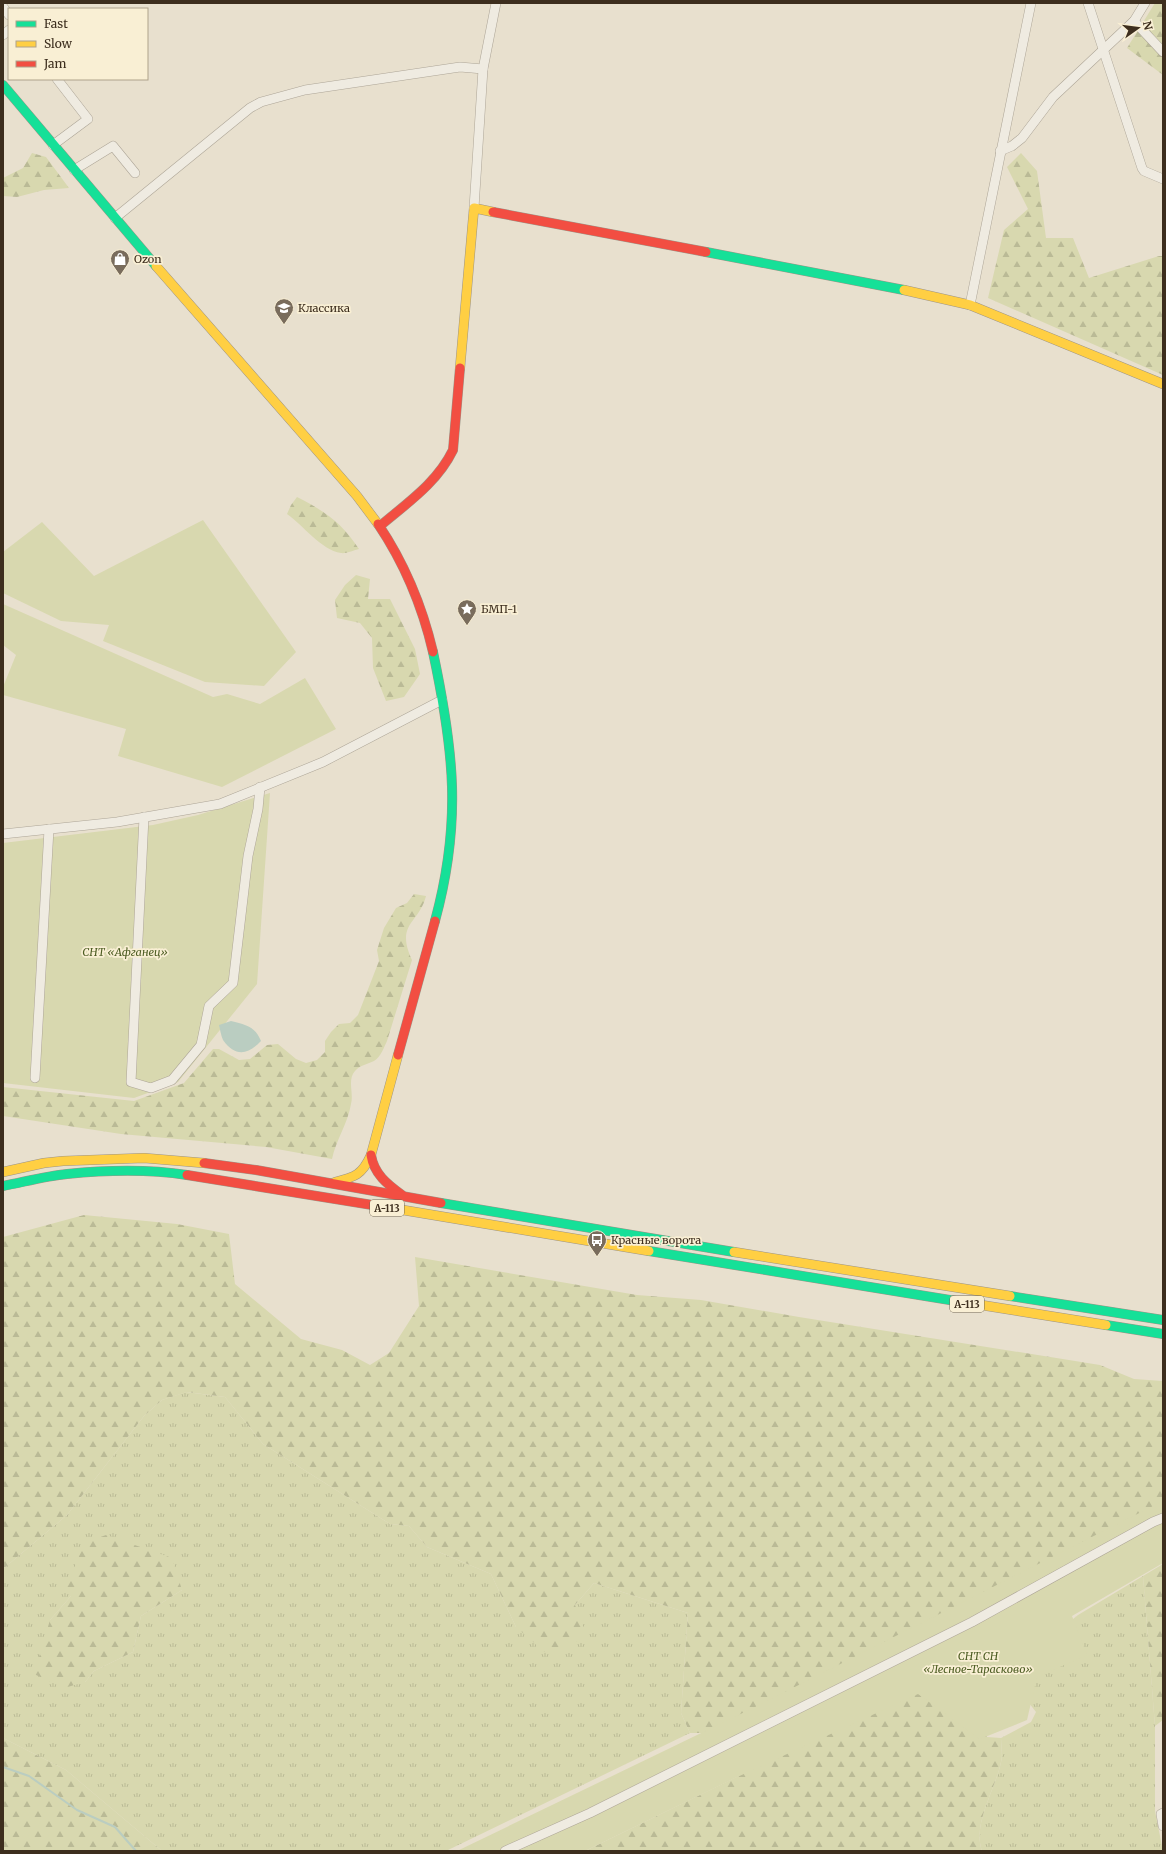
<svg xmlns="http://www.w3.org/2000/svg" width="1166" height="1854" viewBox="0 0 1166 1854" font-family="Merriweather,serif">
  <defs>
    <pattern id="grass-tufts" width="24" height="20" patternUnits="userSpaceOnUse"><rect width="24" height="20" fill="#d8d8af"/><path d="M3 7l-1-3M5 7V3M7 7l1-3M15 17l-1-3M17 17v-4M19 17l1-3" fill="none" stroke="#baba96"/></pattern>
    <pattern id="forest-firs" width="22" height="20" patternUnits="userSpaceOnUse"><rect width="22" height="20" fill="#d8d8af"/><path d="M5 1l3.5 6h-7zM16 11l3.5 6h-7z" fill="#baba96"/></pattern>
  </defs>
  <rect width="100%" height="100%" fill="#e8e0ce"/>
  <g fill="url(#grass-tufts)" fill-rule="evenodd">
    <path d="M186,1392L225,1397L263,1444L390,1524L409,1526L427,1547L491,1574L516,1627L575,1605L594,1583L688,1613L681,1713L690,1733L446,1851H162L66,1770L3,1738V1569L67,1515L144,1416L162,1400ZM182,1590L141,1616L133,1652L94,1671L85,1682L50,1620L71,1596Z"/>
    <path d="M1143,1576L1155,1726V1811L1163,1851H982C972,1824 996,1788 1001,1762C1003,1755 1001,1745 1001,1738L1031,1722L1036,1712L1010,1679L1018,1663L1078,1615Z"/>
  </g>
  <g fill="url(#forest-firs)">
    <path d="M1155,3H1163V75L1127,48Z"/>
    <path d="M32,153L46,157L69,188L44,190L17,197L3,196V178L23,168Z"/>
    <path d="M1021,153L1037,171L1046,238H1073L1089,278L1159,256H1163V375L988,298L1004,230L1028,209L1007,167Z"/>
    <path d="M297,497C326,512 341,522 359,549C354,550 346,554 341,553C321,550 303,525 287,514L291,505Z"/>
    <path d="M356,575L370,579L368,599H390L415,649L420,674L404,697L386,701L373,668L372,638L360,623L337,618L335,600L345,585Z"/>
    <path d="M414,894L426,896C419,924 395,923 412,960L387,1041C384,1047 381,1057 374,1061C368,1064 360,1065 355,1071C347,1080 354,1093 351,1104C348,1123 336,1140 332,1159L266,1147L121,1134L3,1116V1087L134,1101L184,1083L213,1049H219L239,1060L250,1059L267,1045L278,1044L296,1059L306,1063L317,1060L325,1052V1041L331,1032L339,1024L350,1023L358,1015L379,961L377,950L384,928L396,908L407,903Z"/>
    <path d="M84,1215L177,1224L229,1234L235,1284L301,1339L342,1350L370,1365L389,1353L419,1306L415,1257L637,1295L701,1300L799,1317L1100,1365L1134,1379L1163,1381V1506L721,1733H690L681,1713L688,1613L594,1583L575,1605L585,1631L570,1649L547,1654L516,1627L491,1574L427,1547L409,1526L390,1524L263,1444L225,1397L187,1392L162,1400L144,1416L67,1515L3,1569V1237Z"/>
    <path d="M106,1535L172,1558L182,1590L141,1616L133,1652L94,1671L85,1682L64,1688L34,1674L50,1620L71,1596L66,1589L84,1543Z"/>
    <path d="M1163,1564V1720L1155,1726L1143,1576Z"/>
    <path d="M925,1685L960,1701L987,1737L1001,1738C1001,1745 1003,1755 1001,1762C996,1788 972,1824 982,1851H585Z"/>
    <path d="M3,1738L66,1770L162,1851H3Z"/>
  </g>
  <g fill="#d8d8af">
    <path d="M203,520L296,652L264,686L205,682L103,641L109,625L61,621L3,593V552L42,522L94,576Z"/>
    <path d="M3,604L213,697L227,694L260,704L305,678L336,729L222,787L118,756L126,729L3,695V687L16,655L3,645Z"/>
    <path d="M270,793L257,984L178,1082L134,1098L3,1083V843L153,825L198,815Z"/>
    <path d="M1163,1501V1563L1072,1616L1087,1655L1037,1677L1027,1720L980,1739L918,1694L735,1778L585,1851H457L755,1707Z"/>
  </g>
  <path fill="#bacdc1" d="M231,1021C246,1025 255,1026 261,1041C248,1055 235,1057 223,1040C221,1036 220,1029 219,1025Z"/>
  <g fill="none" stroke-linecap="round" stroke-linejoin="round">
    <path stroke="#bacdc1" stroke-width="2" d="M3,1767L29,1776L77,1810L115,1827L136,1851"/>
    <g stroke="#ada597" stroke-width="10">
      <g id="street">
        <path d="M1088,3L1142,168L1144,171L1163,179"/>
        <path d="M3,7L9,15"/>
        <path d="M1134,21L1163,52"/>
        <path d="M3,35L9,30"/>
        <path d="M53,145L88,119L57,79"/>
        <path d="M1000,151L1012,146L1022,138L1053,97L1134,21L1145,3"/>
        <path d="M74,170L113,146L135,173"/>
        <path d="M474,208L483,69L496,3"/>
        <path d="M115,218L250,108L261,102L305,90L460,67L483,69"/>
        <path d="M970,305L1031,3"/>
        <path d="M144,817L131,1082L151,1088L172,1080L201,1045L209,1006L233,983L248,856L258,809L260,787"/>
        <path d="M3,834L117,822L220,804L323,762L442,700"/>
        <path d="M35,1078L49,829"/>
        <path d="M1163,1813L1161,1814L1163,1826"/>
        <path d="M505,1851L590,1813L972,1622L1153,1522L1163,1518"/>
      </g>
    </g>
    <g stroke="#9d9487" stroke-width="10">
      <g id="fast">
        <path d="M3,85L156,266"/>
        <path d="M706,252L904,290"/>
        <path d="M433,652C454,751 462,822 435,921"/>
        <path d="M3,1186C24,1182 46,1176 67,1174C107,1170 148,1169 187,1175"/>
        <path d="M441,1203L734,1252"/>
        <path d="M649,1251L956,1301"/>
        <path d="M1010,1296L1163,1320"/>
        <path d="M1106,1325L1163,1334"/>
      </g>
    </g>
    <g stroke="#9d9487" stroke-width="10">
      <g id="slow">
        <path d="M156,266L357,496L378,524"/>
        <path d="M904,290L970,305L1163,384"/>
        <path d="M460,368L474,208L493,212"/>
        <path d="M3,1172L44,1163L63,1161L144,1158L204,1163"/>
        <path d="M335,1182C355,1177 362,1175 371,1155L398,1055"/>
        <path d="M397,1209L649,1251"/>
        <path d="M734,1252L1010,1296"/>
        <path d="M956,1301L1106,1325"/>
      </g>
    </g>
    <g stroke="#9d9487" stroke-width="10">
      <g id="jam">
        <path d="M493,212L706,252"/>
        <path d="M378,524C405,564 422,605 433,652"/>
        <path d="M380,526C407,503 437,483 453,450L460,368"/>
        <path d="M398,1055L435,921"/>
        <path d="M371,1155C374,1174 387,1184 402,1195"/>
        <path d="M204,1163L256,1170L441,1203"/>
        <path d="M187,1175L397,1209"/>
      </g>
    </g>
    <use href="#street" stroke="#efebe1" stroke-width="9"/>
    <use href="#fast" stroke="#16e098" stroke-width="9"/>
    <use href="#slow" stroke="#ffcf43" stroke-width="9"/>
    <use href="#jam" stroke="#f24e42" stroke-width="9"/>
  </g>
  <defs>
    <g id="shop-pin" transform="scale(1)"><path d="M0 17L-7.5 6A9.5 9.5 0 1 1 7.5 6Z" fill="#796c5c" stroke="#f9efd4"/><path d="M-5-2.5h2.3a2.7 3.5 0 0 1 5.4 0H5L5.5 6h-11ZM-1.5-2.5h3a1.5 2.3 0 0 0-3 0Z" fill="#fff"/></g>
    <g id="school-pin" transform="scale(1)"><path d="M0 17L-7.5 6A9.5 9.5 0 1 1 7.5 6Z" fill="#796c5c" stroke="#f9efd4"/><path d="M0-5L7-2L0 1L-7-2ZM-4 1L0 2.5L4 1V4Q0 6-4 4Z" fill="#fff"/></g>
    <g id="sight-pin" transform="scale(1)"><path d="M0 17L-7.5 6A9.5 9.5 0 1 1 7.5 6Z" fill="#796c5c" stroke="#f9efd4"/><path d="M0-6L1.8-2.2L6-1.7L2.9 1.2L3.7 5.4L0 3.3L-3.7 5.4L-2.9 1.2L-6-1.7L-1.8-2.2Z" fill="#fff"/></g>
    <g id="bus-pin" transform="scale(1)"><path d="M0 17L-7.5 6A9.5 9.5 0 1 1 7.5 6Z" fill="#796c5c" stroke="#f9efd4"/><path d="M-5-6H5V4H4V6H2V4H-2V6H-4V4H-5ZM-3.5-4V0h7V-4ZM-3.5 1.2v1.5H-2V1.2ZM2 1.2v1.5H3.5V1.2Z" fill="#fff"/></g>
  </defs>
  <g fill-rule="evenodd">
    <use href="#shop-pin" x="120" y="259"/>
    <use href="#school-pin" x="284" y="308"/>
    <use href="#sight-pin" x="467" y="609"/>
    <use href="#bus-pin" x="597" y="1240"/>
  </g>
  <g text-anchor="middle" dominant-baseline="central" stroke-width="3.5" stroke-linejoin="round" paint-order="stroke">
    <g fill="#f9efd4" stroke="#756855" stroke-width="1">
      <rect x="370" y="1200" width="34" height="16" rx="3"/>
      <rect x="950" y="1296" width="34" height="16" rx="3"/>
    </g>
    <g font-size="10" font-weight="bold" fill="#3d2e1e">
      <text x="387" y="1208">А-113</text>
      <text x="967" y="1304">А-113</text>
    </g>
    <g font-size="11" fill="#3d2e1e" stroke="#f9efd4" text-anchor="start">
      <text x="134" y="259">Ozon</text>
      <text x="298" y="308">Классика</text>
      <text x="481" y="609">БМП-1</text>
      <text x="611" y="1240">Красные ворота</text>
    </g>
    <g font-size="11" font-style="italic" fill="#4c5c22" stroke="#f9efd4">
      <text x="125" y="952">СНТ «Афганец»</text>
      <text x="978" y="1656">СНТ СН<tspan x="978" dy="13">«Лесное-Тарасково»</tspan></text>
    </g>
  </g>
  <rect width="1166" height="1854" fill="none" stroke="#3d2e1e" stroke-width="8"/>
  <rect x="8" y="8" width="140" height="72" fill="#f9efd4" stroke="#aea28b"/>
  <rect x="16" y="21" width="20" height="6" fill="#16e098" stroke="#aea28b"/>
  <text x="44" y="28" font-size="12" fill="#3d2e1e">Fast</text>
  <rect x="16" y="41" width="20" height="6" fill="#ffcf43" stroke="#aea28b"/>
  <text x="44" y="48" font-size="12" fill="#3d2e1e">Slow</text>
  <rect x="16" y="61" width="20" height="6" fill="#f24e42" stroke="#aea28b"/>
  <text x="44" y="68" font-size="12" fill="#3d2e1e">Jam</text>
  <g transform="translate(1138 28) rotate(76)" stroke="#f9efd4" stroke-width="3" paint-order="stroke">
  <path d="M0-3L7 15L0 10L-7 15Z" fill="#3d2e1e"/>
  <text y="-6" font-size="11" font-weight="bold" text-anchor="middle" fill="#3d2e1e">N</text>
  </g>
</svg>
